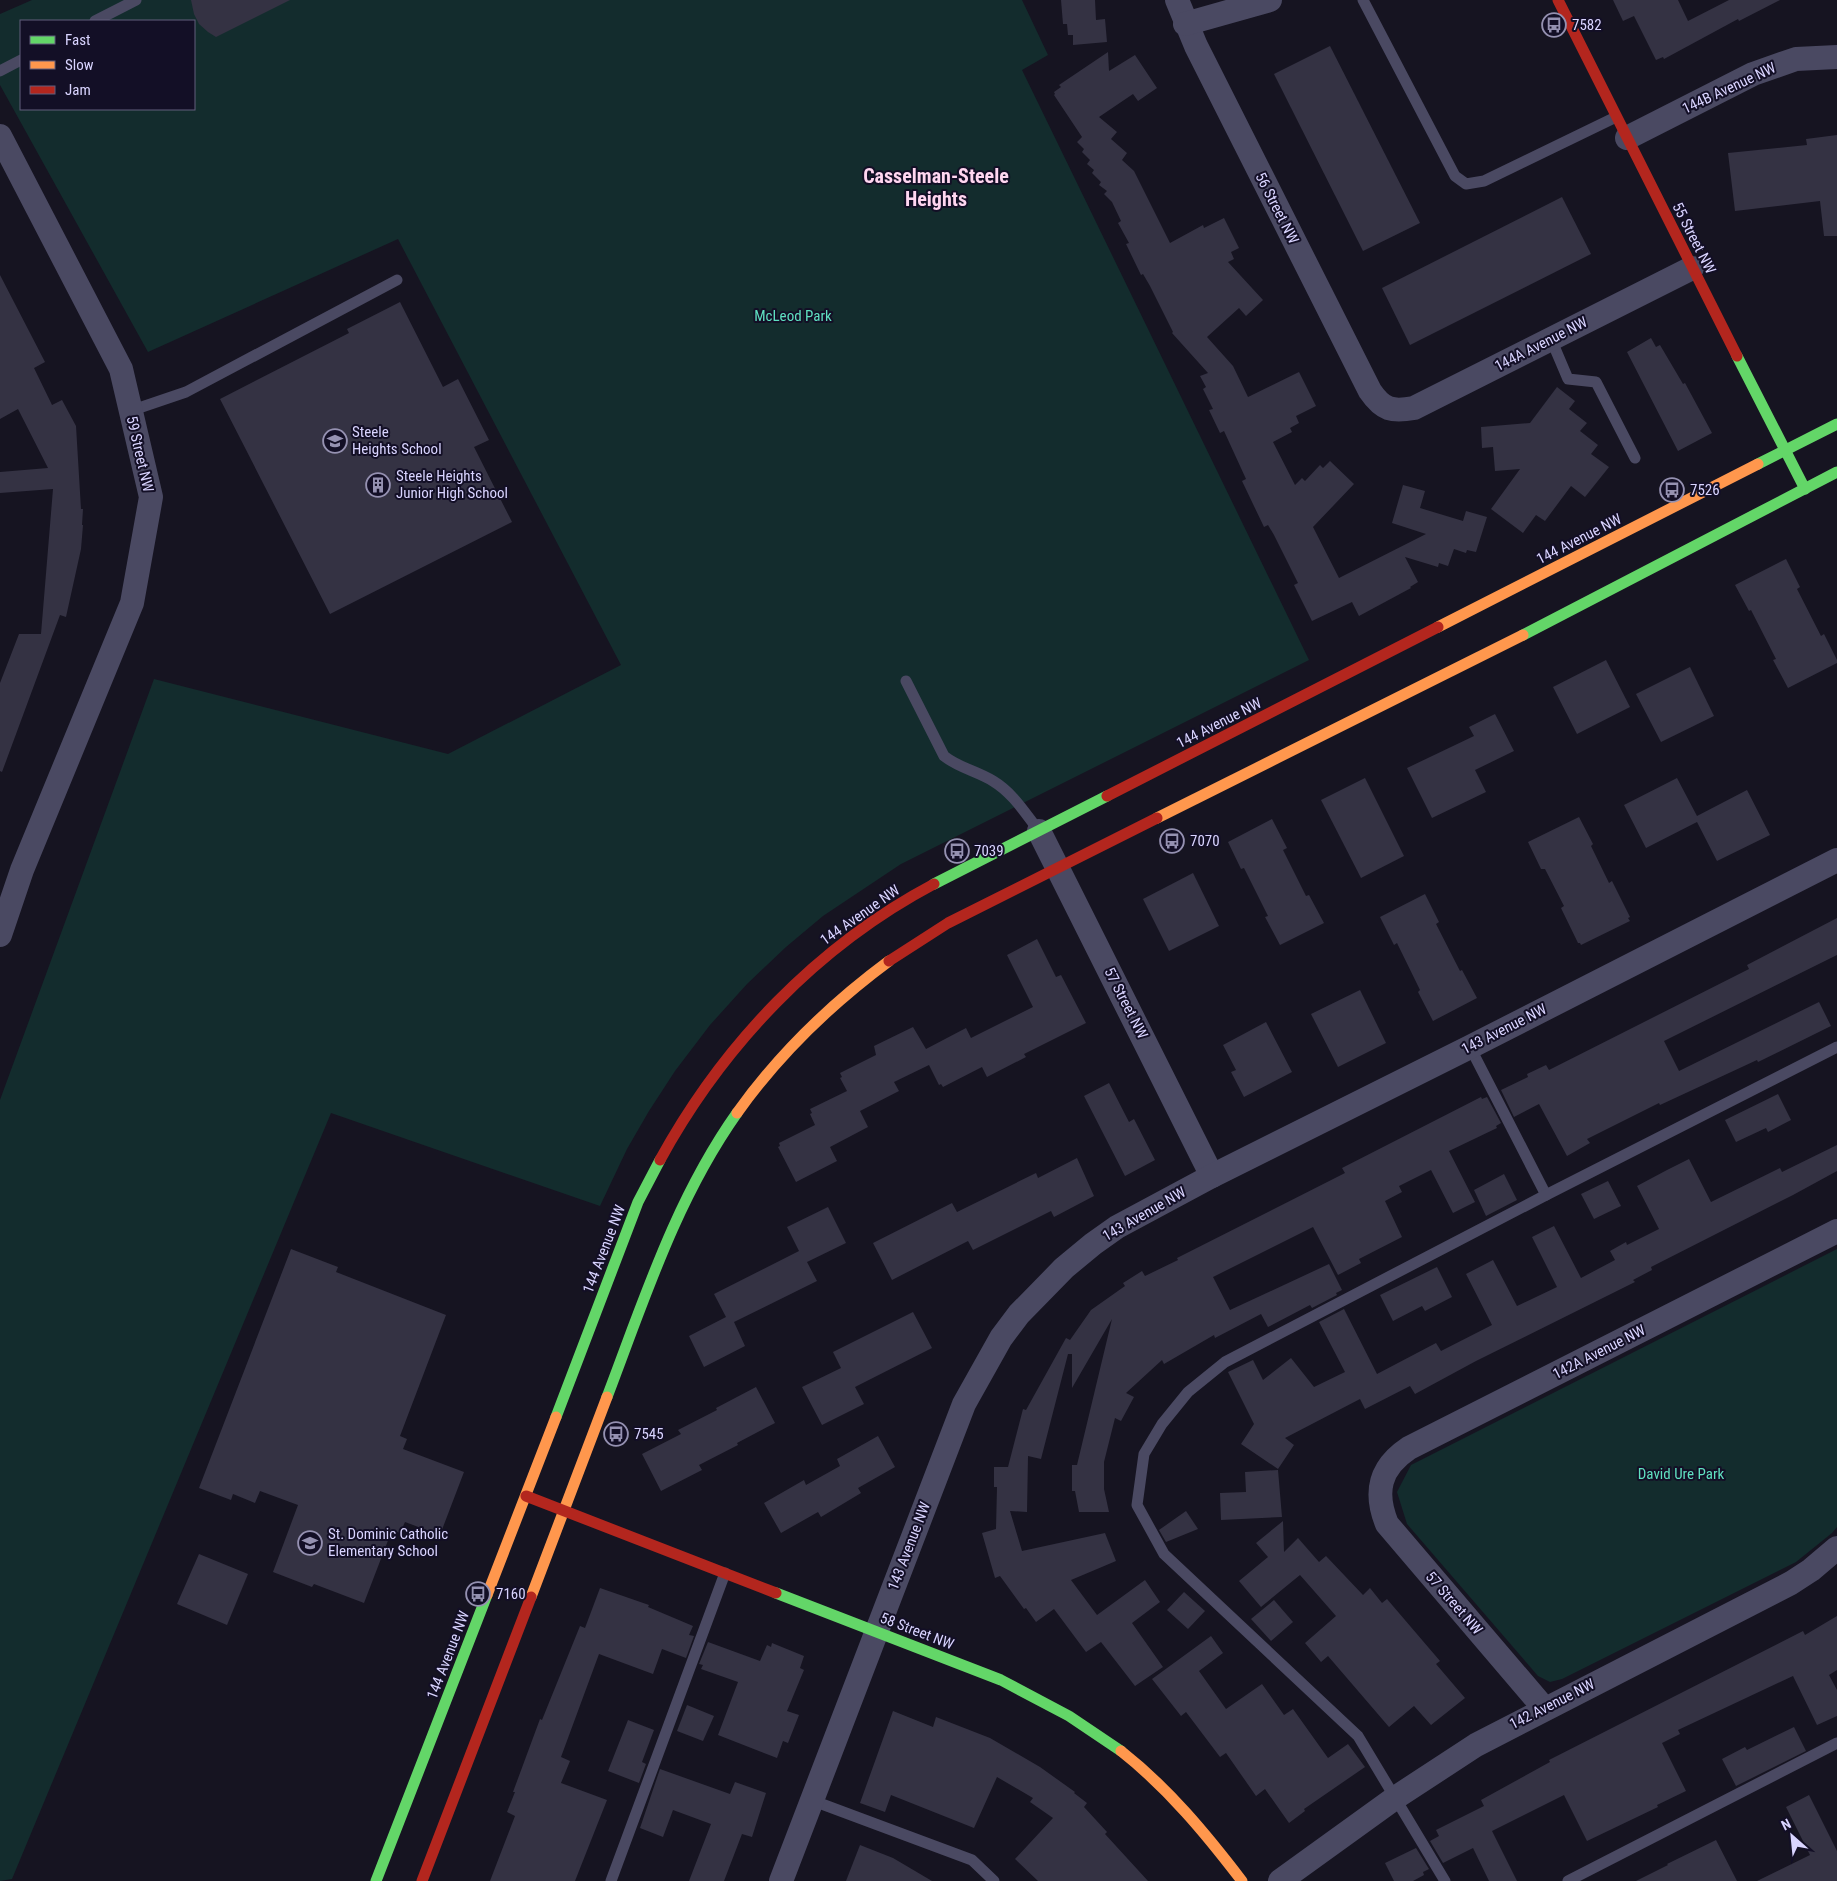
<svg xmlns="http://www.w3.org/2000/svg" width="1837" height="1881" viewBox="0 0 1837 1881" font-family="'Roboto Condensed',sans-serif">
  <rect width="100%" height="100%" fill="#161421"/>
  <g fill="#132c2d" fill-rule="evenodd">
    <path d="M32,0H1022L1048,55L1022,70L1309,660L901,864L823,916L786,947L747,984L710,1025L675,1071L649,1111L627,1149L600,1206L331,1113L12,1879L0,1881V1100L154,679L448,754L621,665L398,239L148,352L0,85V14ZM21,21H194V109H21Z"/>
    <path d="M1837,1249V1527L1832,1533L1796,1562L1562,1679L1550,1682L1538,1676L1407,1524L1397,1492L1411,1465Z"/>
  </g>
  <g fill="#343243">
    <path d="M191,0H290L216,37L208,32L199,24L194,14Z"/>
    <path d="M1061,0H1095L1096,20L1105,19L1107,42L1073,45V35H1068L1067,24H1063Z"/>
    <path d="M1613,0H1678L1688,21L1729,0H1780L1739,21L1738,19L1664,59L1663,57L1656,60L1634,16L1623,21Z"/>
    <path d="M1330,46L1420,223L1363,251L1274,74Z"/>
    <path d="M1108,52L1109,71L1135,55L1157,88L1138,101L1133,94L1099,117L1117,132L1111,139L1127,153L1122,160L1134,171L1170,243L1203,225L1204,228L1224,218L1239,248L1231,252L1234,259L1228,262L1263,300L1246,316L1239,308L1207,337L1233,366L1248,397L1299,372L1316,406L1296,416L1299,423L1290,428L1292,432L1273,442L1295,485L1302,478L1305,481L1320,465L1323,468L1330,461L1354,484L1313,527L1339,578L1426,534L1392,523L1403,485L1425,491L1420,508L1463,521L1466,511L1487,517L1476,552L1467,550L1466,553L1454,549L1448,566L1439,563L1438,567L1405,557L1418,582L1410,587L1411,588L1359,616L1352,602L1312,621L1294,585L1298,583L1274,535L1268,525L1264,527L1242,481L1246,479L1224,431L1220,433L1209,410L1213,409L1203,389L1206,387L1200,376L1208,373L1172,333L1173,332L1150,286L1143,274L1141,275L1126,244L1129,243L1118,223L1121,221L1112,202L1104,194L1107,191L1099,185L1101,182L1092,173L1094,170L1087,164L1090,160L1082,152L1084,149L1077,142L1082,137L1054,95L1055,94L1054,92L1061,87L1059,85Z"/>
    <path d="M1837,135V236H1824L1820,201L1735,211L1728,153L1807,145L1806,139Z"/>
    <path d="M1562,197L1591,254L1410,345L1382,288Z"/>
    <path d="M0,275L45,362L34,368L52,405L62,400L76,426L81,509H83L82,525H83L81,549L66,617L60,615L2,772L0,771V683L19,634H41L53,489L0,493V472L48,468L18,409L0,419Z"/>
    <path d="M400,302L443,387L458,379L489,440L474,447L512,522L330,614L220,399L349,333L347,329Z"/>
    <path d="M1651,338L1656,347L1660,345L1683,384L1685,383L1712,433L1678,451L1627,352Z"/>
    <path d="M1557,387L1575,401L1569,409L1587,423L1580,431L1598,445L1591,454L1609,467L1585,497L1571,486L1545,521L1536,515L1523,533L1491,509L1520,469L1495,471L1493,447L1482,448L1481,427L1530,423Z"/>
    <path d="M1786,559L1800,587L1797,589L1821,636L1824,634L1837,660V663L1788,688L1773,660L1776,659L1751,610L1749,611L1735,585Z"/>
    <path d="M1606,660L1630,707L1577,734L1553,687Z"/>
    <path d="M1690,667L1714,716L1661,742L1636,694Z"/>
    <path d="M1495,714L1514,751L1475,770L1486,792L1432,818L1407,768L1474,736L1469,727Z"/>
    <path d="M1365,778L1404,856L1361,878L1321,800Z"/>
    <path d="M1677,778L1697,816L1747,790L1770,835L1717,861L1697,822L1646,848L1624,805Z"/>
    <path d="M1579,817L1593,844L1591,846L1609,883L1612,881L1630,917L1628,918L1630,921L1581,945L1580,943H1578L1561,908L1564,906L1545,869H1541L1528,842Z"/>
    <path d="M1272,819L1287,848L1283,850L1306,896L1309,895L1324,923L1280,945L1265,917L1268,916L1244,868L1241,869L1228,842Z"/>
    <path d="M1193,873L1219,926L1169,951L1143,899Z"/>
    <path d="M1425,894L1439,922L1436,924L1460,971L1462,970L1477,998L1433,1021L1418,992L1420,990L1397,943L1394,945L1380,917Z"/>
    <path d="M1837,918V955L1664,1041L1679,1071L1819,1002L1831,1026L1758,1062L1757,1060L1660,1105L1659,1103L1587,1139L1590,1143L1567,1156L1539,1104L1514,1117L1501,1090L1528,1077L1527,1074L1546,1065L1549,1070L1749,969L1747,965Z"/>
    <path d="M1037,939L1056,977L1061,975L1086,1023L1024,1054L1026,1057L987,1077L982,1067L943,1087L941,1084L939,1085L929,1065L894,1082L899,1091L860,1111L868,1127L830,1147L837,1161L796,1182L778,1147L780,1146L779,1143L815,1125L810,1114L812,1113L810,1109L847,1091L840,1078L842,1077L840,1073L876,1055L874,1046L913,1027L926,1049L966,1028L971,1038L1033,1007L1007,955Z"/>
    <path d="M1360,990L1386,1043L1338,1067L1311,1014Z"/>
    <path d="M1266,1022L1292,1072L1244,1097L1231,1072L1236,1070L1223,1045Z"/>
    <path d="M1109,1083L1129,1122L1134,1119L1155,1160L1125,1176L1084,1096Z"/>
    <path d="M1778,1094L1791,1120L1768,1132L1766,1128L1736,1142L1725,1120Z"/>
    <path d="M1481,1097L1482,1099L1487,1097L1501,1123L1496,1126L1497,1128L1449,1151L1475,1202L1453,1213L1431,1170L1399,1186L1402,1192L1385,1201L1402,1237L1359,1259L1361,1263L1338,1275L1313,1227L1213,1277L1230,1310L1329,1264L1342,1290L1336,1293L1337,1295L1312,1308L1310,1305L1268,1327L1261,1314L1215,1338L1214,1335L1164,1364L1162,1360L1126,1393L1134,1397L1121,1421L1115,1418L1104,1462V1489L1109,1512H1079L1075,1491H1072V1465H1077L1112,1319L1072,1388V1354H1068L1041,1459L1028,1456L1027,1512L1010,1511L1022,1551L1105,1533L1116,1561L1071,1580L1097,1615L1145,1580L1160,1602L1132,1623L1163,1667L1135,1686L1101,1642L1086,1652L1054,1609L1036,1622L1026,1608L1024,1609L1000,1576L995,1578L982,1533L996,1529L997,1487H994V1467H1008L1023,1409L1026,1410L1066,1338L1070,1340L1091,1310L1125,1286L1123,1283L1142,1271L1145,1276L1178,1260L1177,1258L1345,1173L1342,1168Z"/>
    <path d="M1837,1145V1171L1793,1195L1651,1267L1652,1270L1633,1280L1635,1282L1476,1361L1415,1394L1410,1386L1365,1409L1360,1399L1285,1438L1294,1445L1278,1469L1241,1444L1254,1424L1228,1372L1253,1360L1263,1380L1291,1358L1314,1387L1345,1372L1319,1322L1344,1309L1377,1374L1436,1343L1441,1351L1492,1325L1466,1274L1493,1260L1517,1306L1557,1287L1532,1237L1554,1226L1581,1278L1615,1260L1610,1251L1626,1242L1627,1245L1659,1229L1637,1186L1667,1170L1689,1159L1711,1202L1780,1168L1782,1172Z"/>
    <path d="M1077,1158L1094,1196L1054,1217L1051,1211L973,1250L968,1241L892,1280L873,1243L952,1203L957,1212L1036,1173L1038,1178Z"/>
    <path d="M1504,1174L1517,1200L1486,1216L1474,1190Z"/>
    <path d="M1608,1181L1621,1206L1594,1219L1581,1194Z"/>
    <path d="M828,1207L846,1243L807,1262L817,1281L734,1322L745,1346L704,1367L689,1336L726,1317L714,1294L799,1251L787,1227Z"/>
    <path d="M291,1249L338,1267L336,1272L446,1315L400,1436L407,1439L403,1449L464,1472L440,1535L405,1522L400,1533L392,1530L364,1603L314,1584L312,1587L273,1572L298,1505L260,1491L255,1503L233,1494L231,1500L199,1488Z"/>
    <path d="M1437,1267L1452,1297L1425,1311L1422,1306L1393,1321L1380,1295Z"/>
    <path d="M913,1312L932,1348L855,1387L864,1404L822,1425L802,1387L841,1368L833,1352Z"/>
    <path d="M756,1387L775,1423L737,1443L738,1445L699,1465L702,1470L661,1491L642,1454L681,1434L678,1430L717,1410L716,1408Z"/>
    <path d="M878,1436L895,1467L858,1488L861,1493L821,1517L818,1512L781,1533L764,1503L804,1480L806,1485L840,1466L837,1459Z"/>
    <path d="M1278,1470L1282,1517L1221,1520L1220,1493L1246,1492L1245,1472Z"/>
    <path d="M1186,1511L1198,1529L1166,1542L1159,1530Z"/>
    <path d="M1283,1521L1284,1552L1298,1538L1319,1562L1326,1556L1363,1595L1370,1588L1382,1603L1387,1599L1440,1661L1436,1664L1465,1698L1431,1725L1414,1706L1389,1727L1328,1656L1321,1662L1305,1643L1336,1616L1300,1575L1261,1607L1239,1581L1268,1557L1256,1543Z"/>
    <path d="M199,1554L248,1574L227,1625L177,1604Z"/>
    <path d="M600,1588L649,1605L648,1607L693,1626L689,1635L694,1636L686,1658L662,1649L653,1674L599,1654L561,1757L570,1761L561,1783L607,1800L575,1881H490L515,1816L507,1812L515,1792H513L540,1719L542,1720L580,1626L585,1628Z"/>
    <path d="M1184,1592L1205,1611L1188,1629L1167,1610Z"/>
    <path d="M1274,1600L1293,1622L1271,1641L1251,1619Z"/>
    <path d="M1837,1616V1670L1829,1675L1837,1690V1716L1817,1725L1793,1676L1678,1730L1680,1734L1662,1743L1686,1791L1657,1805L1658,1807L1587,1841L1564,1795L1492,1831L1517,1881H1489L1473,1848L1443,1863L1430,1841L1439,1836L1436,1830L1484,1806L1481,1800L1550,1762L1549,1760L1803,1631L1805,1635Z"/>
    <path d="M1211,1636L1223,1653L1199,1671L1226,1709L1262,1684L1284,1715L1293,1709L1328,1758L1348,1744L1365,1767L1304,1809L1305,1811L1289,1823L1265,1789L1256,1796L1226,1753L1220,1757L1186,1712L1181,1716L1152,1679Z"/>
    <path d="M708,1642L760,1661L767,1645L771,1647L772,1643L804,1656L800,1668L804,1670L787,1711L799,1715L788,1743L783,1741L777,1758L718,1735L738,1682L701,1669L703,1665L699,1664Z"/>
    <path d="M687,1705L714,1716L703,1741L677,1731Z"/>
    <path d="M893,1711L933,1727L936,1717L990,1738L1040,1767L1075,1792L1074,1793L1087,1803L1084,1807L1107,1832L1105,1834L1148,1881H1038L1015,1859L1053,1818L1030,1802L1033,1798L997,1777L974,1828L891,1795L885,1812L860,1803Z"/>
    <path d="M628,1720L654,1730L642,1762L646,1764L639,1783L608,1771Z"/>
    <path d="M1794,1727L1806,1751L1736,1786L1722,1759L1745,1747L1747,1750Z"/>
    <path d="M660,1769L730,1794L735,1782L766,1793L752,1837L742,1834L724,1881H689L711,1824L673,1810L663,1837L640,1828Z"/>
    <path d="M1809,1795L1837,1851V1881H1757L1810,1855L1786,1807Z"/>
    <path d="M1716,1840L1737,1881H1636L1668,1865L1667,1864Z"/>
    <path d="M860,1845L893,1858L932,1881H846Z"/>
    <path d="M1416,1848L1429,1869L1423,1872L1424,1875L1413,1881H1394L1385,1863Z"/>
  </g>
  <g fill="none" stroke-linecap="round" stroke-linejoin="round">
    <g stroke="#4a4962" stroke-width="11">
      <path d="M1363,0L1455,176L1466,184L1484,181L1616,117"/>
      <path d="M95,21L136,0"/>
      <path d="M0,71L21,60"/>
      <path d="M1551,339L1568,379L1596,382L1635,458"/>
      <path d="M130,411L186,392L397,280"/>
      <path d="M906,681L944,756C959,768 977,771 993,781C1013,793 1025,813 1039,831"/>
      <path d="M1470,1047L1546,1195"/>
      <path d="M811,1800L972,1860L994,1881"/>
      <path d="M611,1881L725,1573"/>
      <path d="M1445,1881L1358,1736L1164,1554L1137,1505L1144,1454L1162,1424L1188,1392L1225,1362L1546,1195L1837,1047"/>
      <path d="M1568,1881L1837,1743"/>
    </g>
    <g stroke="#4a4962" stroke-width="24">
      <path d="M1177,0L1196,46L1370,391C1383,410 1392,412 1414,408L1692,268"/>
      <path d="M1185,24L1270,0"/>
      <path d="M0,136L121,369L151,497L132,603L22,870L0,935"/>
      <path d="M1627,138L1753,74L1796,59L1837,57"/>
      <path d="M1039,831L1212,1176"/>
      <path d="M1544,1708L1387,1524C1374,1492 1379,1468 1409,1448L1837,1231"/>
      <path d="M781,1881L964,1404L1001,1338L1019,1314L1064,1268L1093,1244L1117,1227L1212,1176L1470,1047L1837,860"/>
      <path d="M1280,1881L1395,1798L1476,1745L1791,1583L1811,1570L1837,1548"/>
    </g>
    <g stroke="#63d668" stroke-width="11">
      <path d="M1737,356L1805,489"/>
      <path d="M1758,464L1837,424"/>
      <path d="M1523,635L1837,472"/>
      <path d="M934,884L1107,796"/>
      <path d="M607,1397C644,1300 676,1199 737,1113"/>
      <path d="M556,1417L638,1202L660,1160"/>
      <path d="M776,1593L1001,1680L1069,1716L1121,1751"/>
      <path d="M376,1881L487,1595"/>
    </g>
    <g stroke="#ff974d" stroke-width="11">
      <path d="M1438,627L1758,464"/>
      <path d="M1157,818L1523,635"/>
      <path d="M737,1113C779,1054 831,1004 889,961"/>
      <path d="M487,1595L556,1417"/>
      <path d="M531,1597L607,1397"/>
      <path d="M1121,1751C1168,1788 1206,1834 1242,1881"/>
    </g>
    <g stroke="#b3261e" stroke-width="11">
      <path d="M1558,0L1737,356"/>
      <path d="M1107,796L1438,627"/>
      <path d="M889,961L948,923L1157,818"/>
      <path d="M660,1160C723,1045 817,946 934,884"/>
      <path d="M526,1496L776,1593"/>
      <path d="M422,1881L531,1597"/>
    </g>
  </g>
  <defs>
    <g id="bus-ring" transform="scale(1.25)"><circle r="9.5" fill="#130f26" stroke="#9591b1" stroke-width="1.5"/><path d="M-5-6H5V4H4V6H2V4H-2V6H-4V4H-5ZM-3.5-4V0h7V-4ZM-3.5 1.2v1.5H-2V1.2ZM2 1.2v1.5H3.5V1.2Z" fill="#9591b1"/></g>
    <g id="school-ring" transform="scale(1.25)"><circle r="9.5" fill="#130f26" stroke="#9591b1" stroke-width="1.5"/><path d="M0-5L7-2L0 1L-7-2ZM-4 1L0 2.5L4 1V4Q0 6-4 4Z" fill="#9591b1"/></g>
    <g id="building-ring" transform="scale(1.25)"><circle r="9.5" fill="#130f26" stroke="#9591b1" stroke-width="1.5"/><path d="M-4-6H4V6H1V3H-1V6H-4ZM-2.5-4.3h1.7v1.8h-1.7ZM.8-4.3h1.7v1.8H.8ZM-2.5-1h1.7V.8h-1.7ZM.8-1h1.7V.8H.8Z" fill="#9591b1"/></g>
  </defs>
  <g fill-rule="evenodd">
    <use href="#bus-ring" x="1554" y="25"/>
    <use href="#school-ring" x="335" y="441"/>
    <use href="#building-ring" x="378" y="485"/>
    <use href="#bus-ring" x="1672" y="490"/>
    <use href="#bus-ring" x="1172" y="841"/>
    <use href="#bus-ring" x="957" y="851"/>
    <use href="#bus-ring" x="616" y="1434"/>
    <use href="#school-ring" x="310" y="1543"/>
    <use href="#bus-ring" x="478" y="1594"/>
  </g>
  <g text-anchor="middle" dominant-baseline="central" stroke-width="4" stroke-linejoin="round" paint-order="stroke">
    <g font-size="15" fill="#d9d4ff" stroke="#130f26" text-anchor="start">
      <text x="1572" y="25">7582</text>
      <text x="352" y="432">Steele<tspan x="352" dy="17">Heights School</tspan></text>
      <text x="396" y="476">Steele Heights<tspan x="396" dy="17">Junior High School</tspan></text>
      <text x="1690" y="490">7526</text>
      <text x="1190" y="841">7070</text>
      <text x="974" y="851">7039</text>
      <text x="634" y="1434">7545</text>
      <text x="328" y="1534">St. Dominic Catholic<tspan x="328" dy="17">Elementary School</tspan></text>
      <text x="496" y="1594">7160</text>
    </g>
    <g font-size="15" fill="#d9d4ff" stroke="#130f26">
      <text transform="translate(1729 88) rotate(-25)">144B Avenue NW</text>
      <text transform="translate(1277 208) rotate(63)">56 Street NW</text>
      <text transform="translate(1694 238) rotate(63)">55 Street NW</text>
      <text transform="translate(1541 344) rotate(-27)">144A Avenue NW</text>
      <text transform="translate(140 454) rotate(77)">59 Street NW</text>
      <text transform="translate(1579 539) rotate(-27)">144 Avenue NW</text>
      <text transform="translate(1219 723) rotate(-27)">144 Avenue NW</text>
      <text transform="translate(860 915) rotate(-35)">144 Avenue NW</text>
      <text transform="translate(1126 1003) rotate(63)">57 Street NW</text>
      <text transform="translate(1504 1029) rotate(-27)">143 Avenue NW</text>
      <text transform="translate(1144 1214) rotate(-30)">143 Avenue NW</text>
      <text transform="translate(604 1249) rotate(-69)">144 Avenue NW</text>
      <text transform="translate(1599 1352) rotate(-27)">142A Avenue NW</text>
      <text transform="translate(909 1546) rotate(-69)">143 Avenue NW</text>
      <text transform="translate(1454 1603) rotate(49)">57 Street NW</text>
      <text transform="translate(917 1631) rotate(21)">58 Street NW</text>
      <text transform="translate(448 1655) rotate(-69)">144 Avenue NW</text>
      <text transform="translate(1552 1704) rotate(-27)">142 Avenue NW</text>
    </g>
    <g font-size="15" fill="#5fe0c0" stroke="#130f26">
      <text x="793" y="316">McLeod Park</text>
      <text x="1681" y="1474">David Ure Park</text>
    </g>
    <g font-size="20" font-weight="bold" fill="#ffd6f0" stroke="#130f26">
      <text x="936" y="176">Casselman-Steele<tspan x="936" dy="23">Heights</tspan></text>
    </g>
  </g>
  <rect x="20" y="20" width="175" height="90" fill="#130f26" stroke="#625e7d"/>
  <rect x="30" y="36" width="25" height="8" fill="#63d668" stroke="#625e7d"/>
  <text x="65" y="45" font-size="15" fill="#d9d4ff">Fast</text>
  <rect x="30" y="61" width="25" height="8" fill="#ff974d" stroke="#625e7d"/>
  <text x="65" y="70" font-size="15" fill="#d9d4ff">Slow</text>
  <rect x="30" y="86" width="25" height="8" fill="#b3261e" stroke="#625e7d"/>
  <text x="65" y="95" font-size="15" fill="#d9d4ff">Jam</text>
  <g transform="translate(1792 1836) rotate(333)" stroke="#130f26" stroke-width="4" paint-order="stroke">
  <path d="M0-4L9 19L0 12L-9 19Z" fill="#d9d4ff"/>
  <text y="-8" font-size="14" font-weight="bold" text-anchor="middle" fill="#d9d4ff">N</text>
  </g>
</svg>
